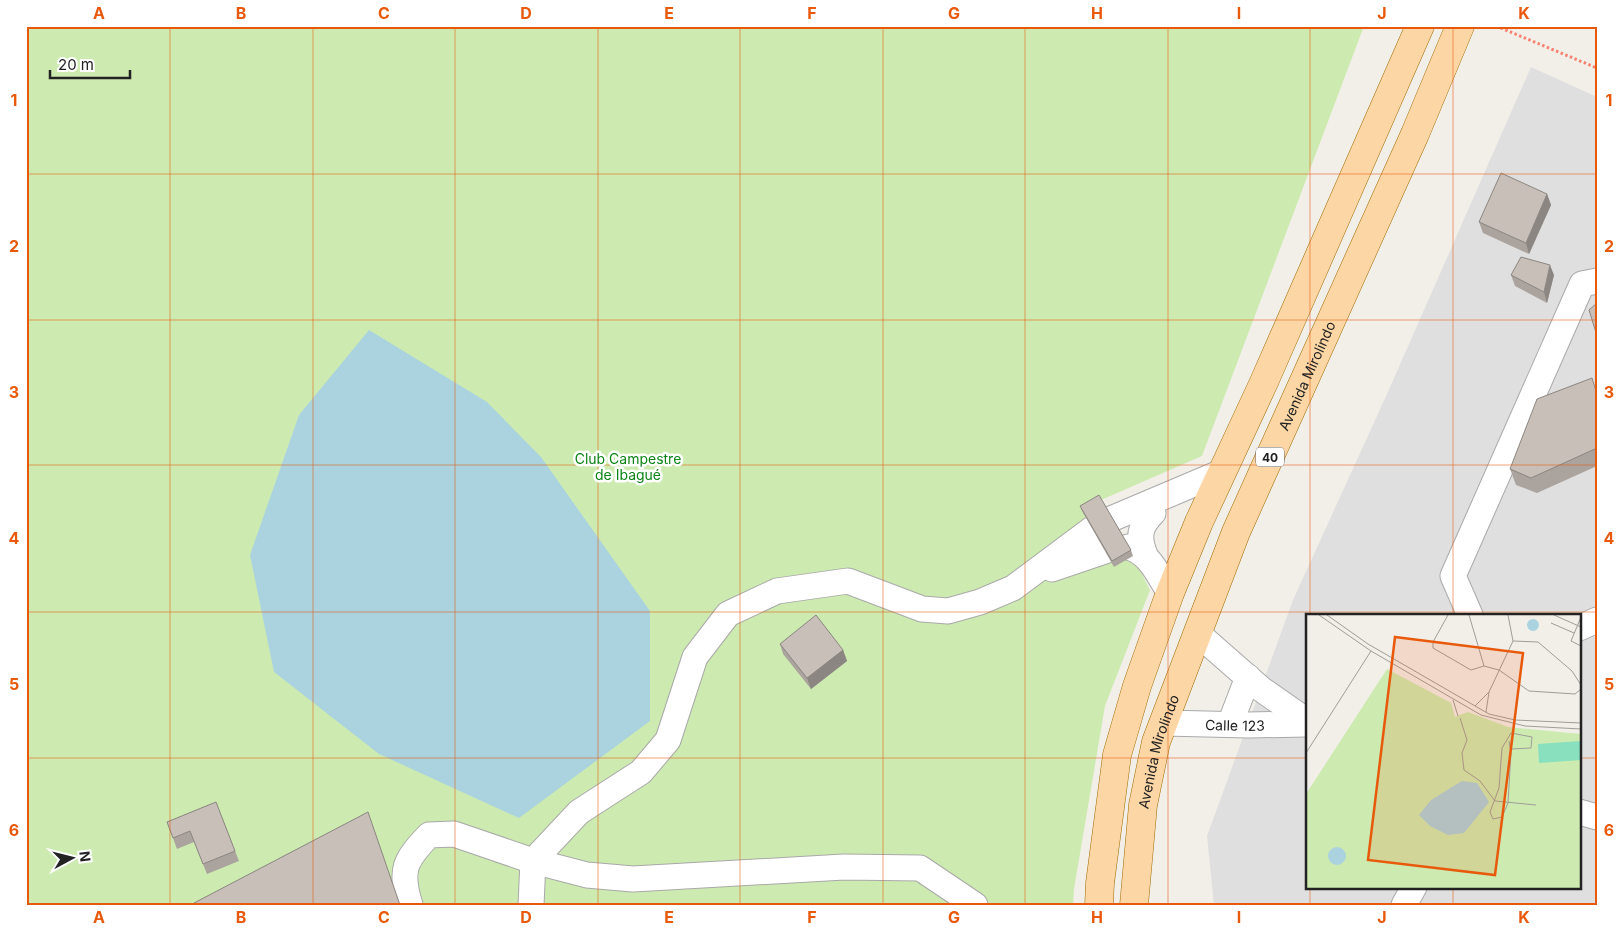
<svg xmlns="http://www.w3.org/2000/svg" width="1623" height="931" viewBox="0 0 1623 931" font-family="Inter,sans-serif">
  <rect width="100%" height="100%" fill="#f2efe9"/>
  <path fill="#e0dfdf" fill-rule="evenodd" d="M1531,67L1597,97V905H1214L1207,836L1293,600L1387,394ZM1307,615H1579V887H1307Z"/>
  <path fill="#cdebb0" d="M26,26H1364L1202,456L1101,500L1133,556L1150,590L1105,706L1074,889L1073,905H26Z"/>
  <path fill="#aad3df" d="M369,330L487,402L541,457L650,611V721L519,818L379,754L274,672L250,555L299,415Z"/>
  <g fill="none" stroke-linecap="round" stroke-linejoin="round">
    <g stroke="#a9a9a9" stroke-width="27">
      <g id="minor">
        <path d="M1111,519L1222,472"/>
        <path d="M1128,547C1150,553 1158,575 1170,593"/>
        <path d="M1145,555C1138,537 1139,527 1153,513"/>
        <path d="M1052,569L1105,551"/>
        <path d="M1470,615L1453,576L1582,284L1597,281"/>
        <path d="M1579,628L1597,620"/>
        <path d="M1197,633L1261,689L1307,721"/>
        <path id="s1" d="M1164,723L1248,725L1307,724"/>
        <path d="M1230,724L1248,677"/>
        <path d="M1579,812L1597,817"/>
        <path d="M410,905C399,870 405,860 429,835L454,834L533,861L587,875L633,879L844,867L920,868L975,905"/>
        <path d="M531,905L533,861L579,812L641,772L668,740L695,657L728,614L777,591L848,581L922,609L948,611L980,602L1013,588L1092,529"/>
        <path d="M1404,905L1414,887"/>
      </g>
    </g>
    <g stroke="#a06b00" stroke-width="29">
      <g id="major">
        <path d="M1099,905L1100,883L1117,755L1137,686L1170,593L1199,522L1264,382L1420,26"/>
        <path id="s2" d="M1134,905L1143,805L1156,742L1236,532L1415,134L1460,26"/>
      </g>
    </g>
    <path stroke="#fa8072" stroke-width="3" stroke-dasharray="2.5 2.5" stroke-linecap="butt" d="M1496,26L1597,68"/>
    <use href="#minor" stroke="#fff" stroke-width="25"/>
    <use href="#major" stroke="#fcd6a4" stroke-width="28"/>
  </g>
  <g fill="#aba49e">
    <path d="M1547,194L1551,205L1529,254L1483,233L1479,222Z"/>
    <path d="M1511,275H1554L1547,303L1515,286Z"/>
    <path d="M1597,390V466L1537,493L1516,485L1510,469Z"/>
    <path d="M1080,506L1131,550L1133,556L1114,567L1082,511Z"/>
    <path d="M780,644L843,650L847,661L811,689L783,654Z"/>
    <path d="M216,802L239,861L207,874L194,842L177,849L167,822Z"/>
  </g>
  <g fill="#8b8681">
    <path d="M1547,194L1551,205L1529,254L1526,243Z"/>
    <path d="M1550,265L1554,275L1547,303L1544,292Z"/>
    <path d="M843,650L847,661L811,689L807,678Z"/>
  </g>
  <g fill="#c7bfb8" stroke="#8b8681">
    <path d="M1501,173L1547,194L1526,243L1479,222Z"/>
    <path d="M1521,257L1550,265L1544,292L1511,275Z"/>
    <path d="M1597,303V336L1589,310Z"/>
    <path d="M1592,378L1597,394V448L1531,478L1510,469L1537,399Z"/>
    <path d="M1099,495L1131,550L1112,561L1080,506Z"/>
    <path d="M816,615L843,650L807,678L780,644Z"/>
    <path d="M216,802L235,851L203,864L190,831L173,838L167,822Z"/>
    <path d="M368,812L400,905H195L194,903Z"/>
  </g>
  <path fill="none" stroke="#e8590c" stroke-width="1" stroke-opacity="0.55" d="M170,26V905M313,26V905M455,26V905M598,26V905M740,26V905M883,26V905M1025,26V905M1168,26V905M1310,26V615M1453,26V615M26,174H1597M26,320H1597M26,465H1597M26,612H1597M26,758H1307M1579,758H1597M1310,887V905M1453,887V905"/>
  <g text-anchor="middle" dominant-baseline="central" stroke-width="5" stroke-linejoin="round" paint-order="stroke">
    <rect fill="#fff" stroke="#646464" stroke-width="1" x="1256" y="447.5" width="28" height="19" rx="4"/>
    <g font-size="12" font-weight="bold" fill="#222">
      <text x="1270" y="457">40</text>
    </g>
    <g font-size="14" fill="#222" stroke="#fff">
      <text stroke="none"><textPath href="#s2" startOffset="561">Avenida Mirolindo</textPath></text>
      <text stroke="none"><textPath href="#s1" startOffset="71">Calle 123</textPath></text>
      <text stroke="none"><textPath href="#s2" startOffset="156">Avenida Mirolindo</textPath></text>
    </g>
    <g font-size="14" fill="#0c8416" stroke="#fff">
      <text x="628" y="458">Club Campestre<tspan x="628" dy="16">de Ibagué</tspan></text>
    </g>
  </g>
  <g transform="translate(1306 614)">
    <rect width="275" height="275" fill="#f2efe9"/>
    <path d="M81,55L145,89L149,103L162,98L202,113L275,120V274H0V180Z" fill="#cdebb0"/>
    <path d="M275,127V146L233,149L232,130Z" fill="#88e0be"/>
    <path d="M221 11a6 6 0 1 1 12 0a6 6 0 1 1-12 0ZM156,167L171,169L183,188L158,219L142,221L124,212L113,201L125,186ZM22 242a9 9 0 1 1 18 0a9 9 0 1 1-18 0Z" fill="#aad3df"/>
    <path fill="none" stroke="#9f9d99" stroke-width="1" d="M13,1L65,37L175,101L219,112L275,115M21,1L62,30L183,100L209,106L275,109M142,1L127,28V34L165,56L178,52L193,56L223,77L269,80L275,75M163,1L178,52M202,1L207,27M248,1L275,13M275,3L265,27L275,32M245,9L268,19M207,27L232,28L266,57L275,71M147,86L152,102M169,92L183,78L207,27M180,98L183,78M154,104L161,126L156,139L158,156L174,167L189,187L230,191M203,127L205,139L202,189L196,203L187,205L184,198L193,174L196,134L205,119L226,123L225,134L205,135M0,139L65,37"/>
    <path fill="#e8590c" fill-opacity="0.15" stroke="#e8590c" stroke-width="2.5" d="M89,23L217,39L189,261L62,246Z"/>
    <rect width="275" height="275" fill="none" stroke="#222" stroke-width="2.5"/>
  </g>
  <rect width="1623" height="931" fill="none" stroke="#ffffff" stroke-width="55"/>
  <g transform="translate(72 858) rotate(83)" stroke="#ffffff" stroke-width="4" paint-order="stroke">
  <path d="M0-4L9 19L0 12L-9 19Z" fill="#222222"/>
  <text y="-8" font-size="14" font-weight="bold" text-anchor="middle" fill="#222222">N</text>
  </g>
  <path d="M50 70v8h80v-8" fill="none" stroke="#222222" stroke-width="2.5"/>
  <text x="58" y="70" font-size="15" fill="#222222" stroke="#ffffff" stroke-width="4" paint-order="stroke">20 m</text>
  <rect x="28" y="28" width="1568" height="876" fill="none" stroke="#e8590c" stroke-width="2"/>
  <g font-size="16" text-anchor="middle" font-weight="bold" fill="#e8590c">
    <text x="99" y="19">A</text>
    <text x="241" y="19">B</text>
    <text x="384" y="19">C</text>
    <text x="526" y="19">D</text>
    <text x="669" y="19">E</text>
    <text x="812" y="19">F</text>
    <text x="954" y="19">G</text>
    <text x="1097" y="19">H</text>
    <text x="1239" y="19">I</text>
    <text x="1382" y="19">J</text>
    <text x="1524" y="19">K</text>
    <text x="14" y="106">1</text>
    <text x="1609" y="106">1</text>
    <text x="14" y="252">2</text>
    <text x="1609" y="252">2</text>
    <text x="14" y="398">3</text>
    <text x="1609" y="398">3</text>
    <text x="14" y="544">4</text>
    <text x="1609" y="544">4</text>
    <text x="14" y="690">5</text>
    <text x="1609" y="690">5</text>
    <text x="14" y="836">6</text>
    <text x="1609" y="836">6</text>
    <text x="99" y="923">A</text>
    <text x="241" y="923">B</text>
    <text x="384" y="923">C</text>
    <text x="526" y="923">D</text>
    <text x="669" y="923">E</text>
    <text x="812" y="923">F</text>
    <text x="954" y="923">G</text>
    <text x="1097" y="923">H</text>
    <text x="1239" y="923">I</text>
    <text x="1382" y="923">J</text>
    <text x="1524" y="923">K</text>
  </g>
</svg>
